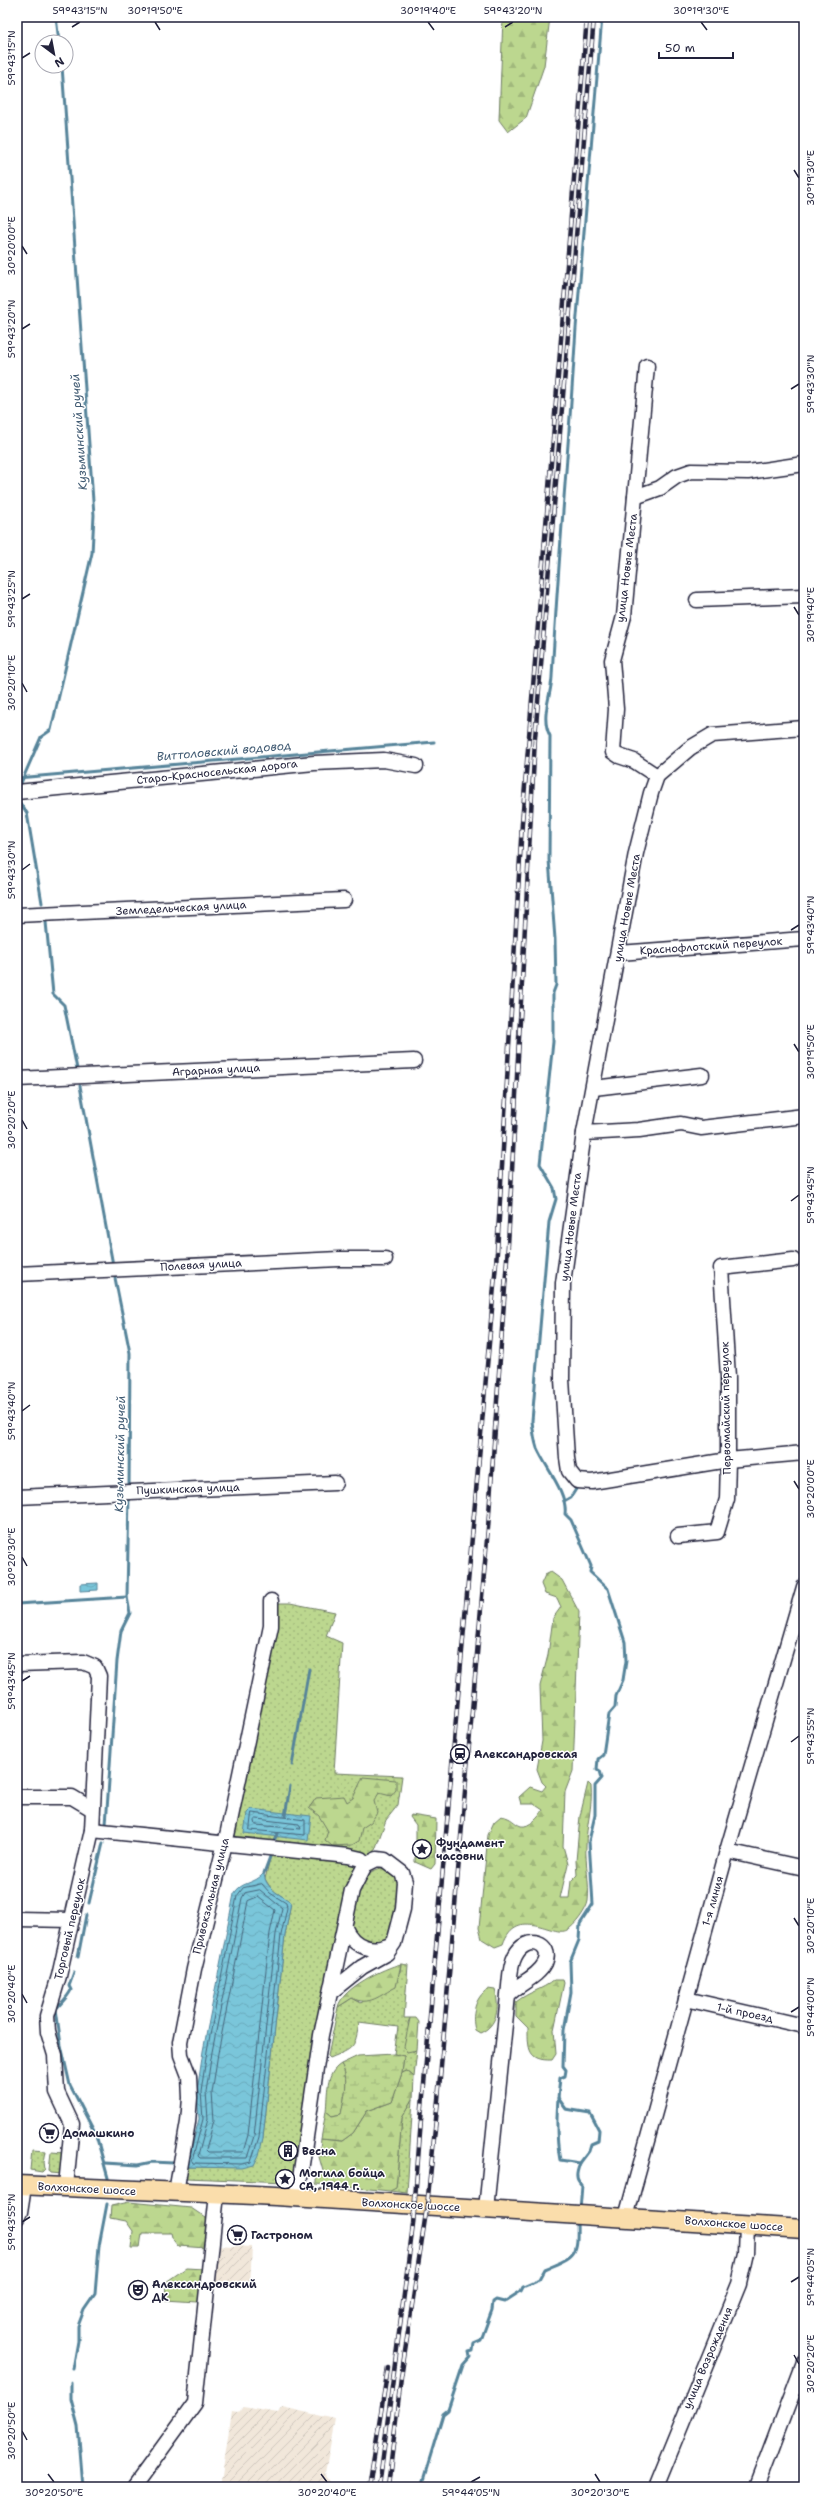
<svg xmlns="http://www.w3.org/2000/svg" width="821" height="2504" viewBox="0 0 821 2504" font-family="'Shantell Sans',sans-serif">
  <defs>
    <pattern id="industrial-furrows" width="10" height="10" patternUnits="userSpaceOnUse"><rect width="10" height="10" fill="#f1e7da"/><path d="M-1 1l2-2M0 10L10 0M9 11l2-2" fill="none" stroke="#cec6bc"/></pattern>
    <pattern id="grass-dots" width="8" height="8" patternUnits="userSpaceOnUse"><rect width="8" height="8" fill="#bcd78f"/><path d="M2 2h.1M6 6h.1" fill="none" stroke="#a1b87c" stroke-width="1.8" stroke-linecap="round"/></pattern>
    <pattern id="forest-firs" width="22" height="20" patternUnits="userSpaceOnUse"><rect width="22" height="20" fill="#bcd78f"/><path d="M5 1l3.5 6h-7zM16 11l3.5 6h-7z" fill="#a1b87c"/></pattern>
    <pattern id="wetland-marsh" width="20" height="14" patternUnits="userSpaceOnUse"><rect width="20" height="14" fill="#bcd78f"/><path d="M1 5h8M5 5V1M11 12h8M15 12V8" fill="none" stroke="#a1b87c"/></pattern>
    <pattern id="water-waves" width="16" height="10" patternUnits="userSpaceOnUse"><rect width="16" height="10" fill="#7ac6da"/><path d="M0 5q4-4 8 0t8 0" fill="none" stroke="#69aabc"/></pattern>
  </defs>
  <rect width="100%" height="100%" fill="#fff"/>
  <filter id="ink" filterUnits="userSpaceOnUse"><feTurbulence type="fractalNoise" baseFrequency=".025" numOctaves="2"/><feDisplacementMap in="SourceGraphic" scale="8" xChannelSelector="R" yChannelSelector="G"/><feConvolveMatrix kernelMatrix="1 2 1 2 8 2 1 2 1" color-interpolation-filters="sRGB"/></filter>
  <g filter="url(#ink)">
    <g fill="url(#industrial-furrows)">
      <path d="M216,2245L252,2247L250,2287L213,2285Z"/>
      <path d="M243,2407L278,2413L282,2407L335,2419L325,2474L330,2482L329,2487H220L232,2412L238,2413Z"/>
    </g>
    <g fill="url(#grass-dots)" stroke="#6f7c65">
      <path d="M275,1603H290L335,1612L326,1636L342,1643L334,1773L402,1776L398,1805L386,1820L375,1850L366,1856L234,1840Z"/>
      <path d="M271,1854L358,1864L295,2176L286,2182L186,2178L187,2167H215L263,2138L285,1935L291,1902L272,1890L265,1879Z"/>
      <path d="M381,1868C388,1870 393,1871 396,1877C401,1885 396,1930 389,1936C380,1945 360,1942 353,1932C347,1922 357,1888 363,1879C368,1872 375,1870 381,1868Z"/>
      <path d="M401,1964L408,1965L404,2018H410L408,2023L413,2052L417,2050L414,2077L407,2071L402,2073L404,2056L394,2054L398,2027L359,2022C355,2049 354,2048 330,2058L328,2056L338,2007L352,1998L361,2003L400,1972Z"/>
      <path d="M413,2099L407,2193L390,2191L396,2187L402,2118Z"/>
      <path d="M32,2150L46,2151L44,2162L45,2169L42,2172L30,2170Z"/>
      <path d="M51,2152L65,2153L62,2174L51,2173L49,2170Z"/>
    </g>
    <g fill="url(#forest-firs)" stroke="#6f7c65">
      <path d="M503,17H550L544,66L526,118L508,132L499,120Z"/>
      <path d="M551,1572L562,1580L579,1612L573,1771L565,1792L563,1846L568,1864L560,1898H569L571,1881L577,1875L576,1861L580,1816L588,1783L591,1786C593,1807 586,1825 586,1846C585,1864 590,1883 588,1901C587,1909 575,1926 567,1930C554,1938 517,1904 503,1944L495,1947L482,1939L479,1928L488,1835L494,1822L501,1816C513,1818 513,1823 521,1826C529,1828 540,1816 543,1810L534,1804H521L519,1797L530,1787L542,1791L546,1786L542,1782L537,1769L542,1741L540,1686L548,1655L553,1618L561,1607L557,1598L545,1594L541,1584L545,1575Z"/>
      <path d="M363,1777L396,1780V1790L391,1796L379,1793L374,1801L377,1813L371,1822L362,1828L359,1841L352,1845L332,1846L325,1840L328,1831L319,1816L309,1808L316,1798L344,1796L347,1802L353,1798Z"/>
      <path d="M411,1815L436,1819L435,1864L431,1869L415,1862V1857H429L430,1843L416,1841V1825L410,1817Z"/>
      <path d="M401,1964L396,1987C380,1995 369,2007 352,1998L338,2007C342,1988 384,1968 401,1964Z"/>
      <path d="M554,1980H563L564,1983L554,2030L556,2054L552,2060C528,2061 528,2049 528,2028L516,2016V2002C528,1992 542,1990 554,1980Z"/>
      <path d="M488,1989L495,1990C500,2008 497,2026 480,2033L475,2030C471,2015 475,1997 488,1989Z"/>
      <path d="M410,2018H416L419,2022L417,2050L407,2052L404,2047Z"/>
      <path d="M341,2064C350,2078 344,2098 341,2114L332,2116L326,2111C328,2093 325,2074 341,2064Z"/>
      <path d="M407,2071L414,2077L413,2099L402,2118L396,2188L390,2191L316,2184V2179L323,2171L319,2157L321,2139L342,2141L353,2133L367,2111L392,2102L402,2073Z"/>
      <path d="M129,2202L191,2208L206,2218L208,2229L206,2248L178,2246L174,2241L172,2233H142L140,2248H131L133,2231L126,2221L110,2218L111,2206Z"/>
      <path d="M186,2268L204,2269L201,2299L197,2302L165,2300L166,2282Z"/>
    </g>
    <path fill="url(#wetland-marsh)" stroke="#6f7c65" d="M394,2054L404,2056L402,2073L392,2102L367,2111L353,2133L342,2141L321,2139L326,2111L332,2116L341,2114C344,2098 350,2078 341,2064L358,2056Z"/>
    <g fill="url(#water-waves)" stroke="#57849a">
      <path d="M98,1583V1590L80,1591V1584Z"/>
      <path d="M251,1809L311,1816L308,1840L244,1833L247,1813Z"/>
      <path d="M264,1873C265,1889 280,1894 291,1902L285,1935L263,2138L259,2155L254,2165L242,2168L187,2167L199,2119L197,2092L203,2051L234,1894C241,1881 254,1885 264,1873Z"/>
    </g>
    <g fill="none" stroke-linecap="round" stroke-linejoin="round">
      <g stroke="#45647b" stroke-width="1">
        <path d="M252,1813L305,1820V1835L250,1830Z"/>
        <path d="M257,1819L299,1824L301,1829L256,1825L255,1821Z"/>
        <path d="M262,1884L270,1893L286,1903L287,1908L281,1935L259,2137L251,2162L242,2164L193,2163L192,2161L203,2119L201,2092L207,2051L237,1896L243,1888Z"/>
        <path d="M260,1890L282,1908L276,1934L254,2136L247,2158H200L198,2156L208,2119L206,2092L212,2052L242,1898L245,1893Z"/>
        <path d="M258,1897L275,1910L270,1933L248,2135L243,2152H208L206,2150L214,2120L212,2093L218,2053L248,1901Z"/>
      </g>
      <g stroke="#57849a" stroke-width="3">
        <path d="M56,17L59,42"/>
        <path d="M17,778L434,742"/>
        <path d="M21,783L41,737L51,730L92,553L94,515L62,66"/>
        <path d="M18,800L27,813L42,903"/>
        <path d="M46,922L53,994L64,1005L77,1069"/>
        <path d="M80,1086L113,1265"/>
        <path d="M114,1273L130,1353L129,1488"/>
        <path d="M564,1501L571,1497L578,1486"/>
        <path d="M17,1604L127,1597"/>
        <path d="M292,1765L309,1669"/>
        <path d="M285,1816L290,1786"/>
        <path d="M106,1825L117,1661L121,1631L130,1613L127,1597L129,1495"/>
        <path d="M274,1841L277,1834"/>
        <path d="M264,1873L271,1854"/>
        <path d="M89,1903L103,1843"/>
        <path d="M78,1957L86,1915"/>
        <path d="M74,1972L69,1986L71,1990C68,1997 61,2003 56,2009L61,2045L70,2085L96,2135L108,2178"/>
        <path d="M558,2098L566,2109L590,2113L599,2130L598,2141L591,2144L589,2151L580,2163"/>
        <path d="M105,2163L138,2165L152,2162L173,2163"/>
        <path d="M580,2210L582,2185C574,2178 577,2172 580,2163L560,2160C555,2132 557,2106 560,2078L565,2076L566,2070L563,2066L564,2030L571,1992L570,1962L579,1940L580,1924L593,1904L589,1841L595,1815V1786L602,1778L600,1771L597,1769L598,1759L603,1755L609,1714L615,1707L616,1696L623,1680L626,1661L625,1642L608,1589L590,1572L591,1566L571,1520L565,1514C568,1493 545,1467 537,1448C534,1439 533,1430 532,1421L549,1222L556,1199L554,1188L540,1164L553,1042V993L556,985L555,939L549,860L550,736C540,717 551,697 552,677C558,561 569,444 576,328L602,17"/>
        <path d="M73,2369L78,2341V2326L84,2310L95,2294L99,2246L107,2204"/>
        <path d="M71,2383V2399L78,2426L83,2487"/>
        <path d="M421,2487L443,2414L448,2410L463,2365L470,2357L469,2352L473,2351L474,2343L481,2340L492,2310L493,2302L496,2300L504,2302L521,2291L523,2287L539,2280L545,2269C577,2256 578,2255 577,2221"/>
      </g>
      <g stroke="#22223b" stroke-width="17">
        <g id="minor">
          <path d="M647,366L624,616L612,660L616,709L613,752L619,756L634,761L657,776"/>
          <path d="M635,497L660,488L677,476L691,471L748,472L804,464"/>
          <path d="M697,600L804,596"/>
          <path d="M804,728L712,735L690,748L657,776L651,793L636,853L584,1133L563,1283L562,1379L567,1458L569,1471L577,1481L592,1482L728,1460L804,1453"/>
          <path d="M17,792L314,763L384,760L416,766"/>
          <path d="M17,915L344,900"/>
          <path d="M619,953L804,939"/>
          <path d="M17,1079L414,1061"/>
          <path d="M594,1088L702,1075"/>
          <path d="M584,1133L639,1130L681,1124L701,1128L804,1116"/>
          <path d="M17,1274L339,1259H385"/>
          <path d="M17,1497L335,1483"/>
          <path d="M678,1536L717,1532L727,1499L728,1460V1377L721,1268L793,1260"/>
          <path d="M17,1664L83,1662L95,1667L99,1676L92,1830L59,1976L47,2016L48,2032L55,2055L57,2092L72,2124L66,2186"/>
          <path d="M17,1797H72L92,1809"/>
          <path d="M92,1830L348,1856L361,1859L365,1865"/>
          <path d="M727,1851L804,1868"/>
          <path d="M17,1919L72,1920"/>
          <path d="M345,1928C353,1947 373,1954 392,1944"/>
          <path d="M686,1999L804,2026"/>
          <path d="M176,2192L188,2122L190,2098L189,2076L181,2055L180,2042L194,1969L228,1831L271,1626V1601"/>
          <path d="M297,2198L321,2035L352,1890L365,1865L377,1859L385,1860L402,1873L405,1882L403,1909L394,1943L387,1953L362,1967L332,1991"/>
          <path d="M486,2209L508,1995C510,1983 509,1967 515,1956C526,1933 554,1944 545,1963C537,1978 519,1983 508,1995"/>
          <path d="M626,2217L727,1851L804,1587"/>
          <path d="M17,2218L20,2212L24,2186"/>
          <path d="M134,2487L195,2403L217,2194"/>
          <path d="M656,2487L739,2284L746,2253L747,2225"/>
          <path d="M757,2487L804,2363"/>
        </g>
      </g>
      <g stroke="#22223b" stroke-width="21">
        <path id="major" d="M17,2185L276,2196L804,2229"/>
      </g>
      <use href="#minor" stroke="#fff" stroke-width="14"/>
      <use href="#major" stroke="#faddab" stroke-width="18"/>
      <g stroke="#22223b" stroke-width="4.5">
        <g id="rail">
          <path d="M369,2487L388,2368"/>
          <path d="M379,2487L413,2225L422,2107L497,1252L522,823L587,17"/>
          <path d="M388,2487L401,2378L427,2206L438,2100L488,1528L508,1245L535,738L594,17"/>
        </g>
      </g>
      <use href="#rail" stroke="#fff" stroke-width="3" stroke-dasharray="9" stroke-linecap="butt"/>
    </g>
  </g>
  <path fill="none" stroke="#22223b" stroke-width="1.5" d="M155,22L160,30M428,22L434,30M701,22L707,30M72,27L80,22M505,27L513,22M22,58L30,53M794,170L799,178M22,246L27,254M22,329L30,324M791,389L799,384M22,599L30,594M794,607L799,615M22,683L27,692M22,870L30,864M791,930L799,925M794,1044L799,1052M22,1120L27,1129M791,1201L799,1195M22,1411L30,1405M794,1481L799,1489M22,1557L27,1566M22,1681L30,1676M791,1742L799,1736M794,1918L799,1926M22,1994L27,2003M791,2012L799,2007M22,2222L30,2217M791,2282L799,2277M794,2355L799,2364M22,2431L27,2440M48,2474L54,2482M321,2474L327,2482M595,2474L600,2482M471,2482L480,2477"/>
  <defs>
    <g id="station-ring" transform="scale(1)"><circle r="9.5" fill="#fff" stroke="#22223b" stroke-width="1.5"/><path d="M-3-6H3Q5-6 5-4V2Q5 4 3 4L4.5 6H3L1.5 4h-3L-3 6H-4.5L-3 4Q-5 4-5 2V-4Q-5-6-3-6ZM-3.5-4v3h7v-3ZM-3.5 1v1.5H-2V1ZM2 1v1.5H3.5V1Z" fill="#22223b"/></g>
    <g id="sight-ring" transform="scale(1)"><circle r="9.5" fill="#fff" stroke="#22223b" stroke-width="1.5"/><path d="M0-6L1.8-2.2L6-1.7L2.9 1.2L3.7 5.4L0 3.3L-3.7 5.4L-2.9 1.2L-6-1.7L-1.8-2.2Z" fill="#22223b"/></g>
    <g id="supermarket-ring" transform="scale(1)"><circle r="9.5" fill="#fff" stroke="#22223b" stroke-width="1.5"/><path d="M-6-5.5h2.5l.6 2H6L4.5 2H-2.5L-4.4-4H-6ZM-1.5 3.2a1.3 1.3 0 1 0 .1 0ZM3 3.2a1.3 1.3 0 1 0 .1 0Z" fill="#22223b"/></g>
    <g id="building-ring" transform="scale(1)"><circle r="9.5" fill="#fff" stroke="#22223b" stroke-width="1.5"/><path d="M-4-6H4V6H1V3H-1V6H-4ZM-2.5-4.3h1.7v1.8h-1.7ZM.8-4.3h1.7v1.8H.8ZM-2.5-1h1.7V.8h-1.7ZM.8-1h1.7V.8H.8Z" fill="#22223b"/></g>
    <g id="theatre-ring" transform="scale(1)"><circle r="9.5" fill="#fff" stroke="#22223b" stroke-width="1.5"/><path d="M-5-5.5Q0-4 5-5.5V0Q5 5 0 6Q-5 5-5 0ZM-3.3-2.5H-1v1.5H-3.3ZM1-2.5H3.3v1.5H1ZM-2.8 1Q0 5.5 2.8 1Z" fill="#22223b"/></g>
  </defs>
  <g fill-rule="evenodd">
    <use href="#station-ring" x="460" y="1754"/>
    <use href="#sight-ring" x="422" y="1849"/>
    <use href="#supermarket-ring" x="49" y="2133"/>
    <use href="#building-ring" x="288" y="2151"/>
    <use href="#sight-ring" x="285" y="2179"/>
    <use href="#supermarket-ring" x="237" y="2235"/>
    <use href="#theatre-ring" x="138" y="2290"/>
  </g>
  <g text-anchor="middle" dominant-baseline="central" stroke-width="3" stroke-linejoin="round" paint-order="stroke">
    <g font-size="11" fill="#22223b" stroke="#fff">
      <text transform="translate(627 568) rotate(-83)">улица Новые Места</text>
      <text transform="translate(217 772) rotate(-6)">Старо-Красносельская дорога</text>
      <text transform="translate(181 908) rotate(-3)">Земледельческая улица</text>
      <text transform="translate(627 908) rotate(-80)">улица Новые Места</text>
      <text transform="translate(711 946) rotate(-4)">Краснофлотский переулок</text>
      <text transform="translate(216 1070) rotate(-3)">Аграрная улица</text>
      <text transform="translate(571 1227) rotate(-83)">улица Новые Места</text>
      <text transform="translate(201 1265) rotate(-3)">Полевая улица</text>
      <text transform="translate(726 1408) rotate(-91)">Первомайский переулок</text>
      <text transform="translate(188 1489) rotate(-2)">Пушкинская улица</text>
      <text transform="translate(211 1896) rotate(-76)">Привокзальная улица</text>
      <text transform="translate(713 1901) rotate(-74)">1-я линия</text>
      <text transform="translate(70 1929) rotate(-77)">Торговый переулок</text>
      <text transform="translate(745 2013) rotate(12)">1-й проезд</text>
      <text transform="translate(87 2189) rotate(3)">Волхонское шоссе</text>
      <text transform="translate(411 2205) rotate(3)">Волхонское шоссе</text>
      <text transform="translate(734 2224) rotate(4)">Волхонское шоссе</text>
      <text transform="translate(708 2358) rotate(-67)">улица Возрождения</text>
    </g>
    <g font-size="11" font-weight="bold" fill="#22223b" stroke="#fff" text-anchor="start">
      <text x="474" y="1754">Александровская</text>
      <text x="436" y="1843">Фундамент<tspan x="436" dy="13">часовни</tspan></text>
      <text x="63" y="2133">Домашкино</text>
      <text x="302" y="2151">Весна</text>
      <text x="299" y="2173">Могила бойца<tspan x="299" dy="13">СА, 1944 г.</tspan></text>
      <text x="251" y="2235">Гастроном</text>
      <text x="152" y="2284">Александровский<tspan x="152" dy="13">ДК</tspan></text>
    </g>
    <g font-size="12" font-style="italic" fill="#415b73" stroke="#fff">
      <text transform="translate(79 432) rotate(-94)">Кузьминский ручей</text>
      <text transform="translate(224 751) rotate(-5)">Виттоловский водовод</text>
      <text transform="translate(120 1454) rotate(-89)">Кузьминский ручей</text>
    </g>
  </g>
  <rect width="821" height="2504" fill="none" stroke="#fff" stroke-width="44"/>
  <g transform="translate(54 54) rotate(148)"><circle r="19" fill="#ffffff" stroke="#a7a7b1"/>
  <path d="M0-3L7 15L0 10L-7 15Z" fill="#22223b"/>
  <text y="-6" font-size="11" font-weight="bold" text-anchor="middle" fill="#22223b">N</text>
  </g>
  <path d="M659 52v6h74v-6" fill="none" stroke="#22223b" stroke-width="2"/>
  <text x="665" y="52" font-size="12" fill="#22223b" stroke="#ffffff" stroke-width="3" paint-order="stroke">50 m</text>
  <rect x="22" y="22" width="777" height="2460" fill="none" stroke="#22223b" stroke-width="1.5"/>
  <g font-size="10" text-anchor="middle" fill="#22223b">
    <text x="80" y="14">59°43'15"N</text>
    <text x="155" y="14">30°19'50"E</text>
    <text x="428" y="14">30°19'40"E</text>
    <text x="513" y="14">59°43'20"N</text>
    <text x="701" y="14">30°19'30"E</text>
    <text transform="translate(11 58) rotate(-90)" y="4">59°43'15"N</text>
    <text transform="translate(810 178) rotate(-90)" y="4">30°19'30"E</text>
    <text transform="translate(11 246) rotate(-90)" y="4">30°20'00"E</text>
    <text transform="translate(11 329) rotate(-90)" y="4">59°43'20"N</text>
    <text transform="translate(810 384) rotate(-90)" y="4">59°43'30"N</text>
    <text transform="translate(11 599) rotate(-90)" y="4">59°43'25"N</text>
    <text transform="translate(810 615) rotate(-90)" y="4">30°19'40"E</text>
    <text transform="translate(11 683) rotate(-90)" y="4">30°20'10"E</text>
    <text transform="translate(11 870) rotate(-90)" y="4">59°43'30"N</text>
    <text transform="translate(810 925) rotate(-90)" y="4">59°43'40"N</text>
    <text transform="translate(810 1052) rotate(-90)" y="4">30°19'50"E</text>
    <text transform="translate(11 1120) rotate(-90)" y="4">30°20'20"E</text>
    <text transform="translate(810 1195) rotate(-90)" y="4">59°43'45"N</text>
    <text transform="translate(11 1411) rotate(-90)" y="4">59°43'40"N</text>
    <text transform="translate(810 1489) rotate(-90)" y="4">30°20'00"E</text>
    <text transform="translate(11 1557) rotate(-90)" y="4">30°20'30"E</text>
    <text transform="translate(11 1681) rotate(-90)" y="4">59°43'45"N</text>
    <text transform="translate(810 1736) rotate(-90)" y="4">59°43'55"N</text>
    <text transform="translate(810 1926) rotate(-90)" y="4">30°20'10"E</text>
    <text transform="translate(11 1994) rotate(-90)" y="4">30°20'40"E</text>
    <text transform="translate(810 2007) rotate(-90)" y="4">59°44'00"N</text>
    <text transform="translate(11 2222) rotate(-90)" y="4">59°43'55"N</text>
    <text transform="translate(810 2277) rotate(-90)" y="4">59°44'05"N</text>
    <text transform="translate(810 2364) rotate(-90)" y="4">30°20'20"E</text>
    <text transform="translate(11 2431) rotate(-90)" y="4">30°20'50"E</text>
    <text x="54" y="2496">30°20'50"E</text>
    <text x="327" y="2496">30°20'40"E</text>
    <text x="471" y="2496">59°44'05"N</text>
    <text x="600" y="2496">30°20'30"E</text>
  </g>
</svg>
